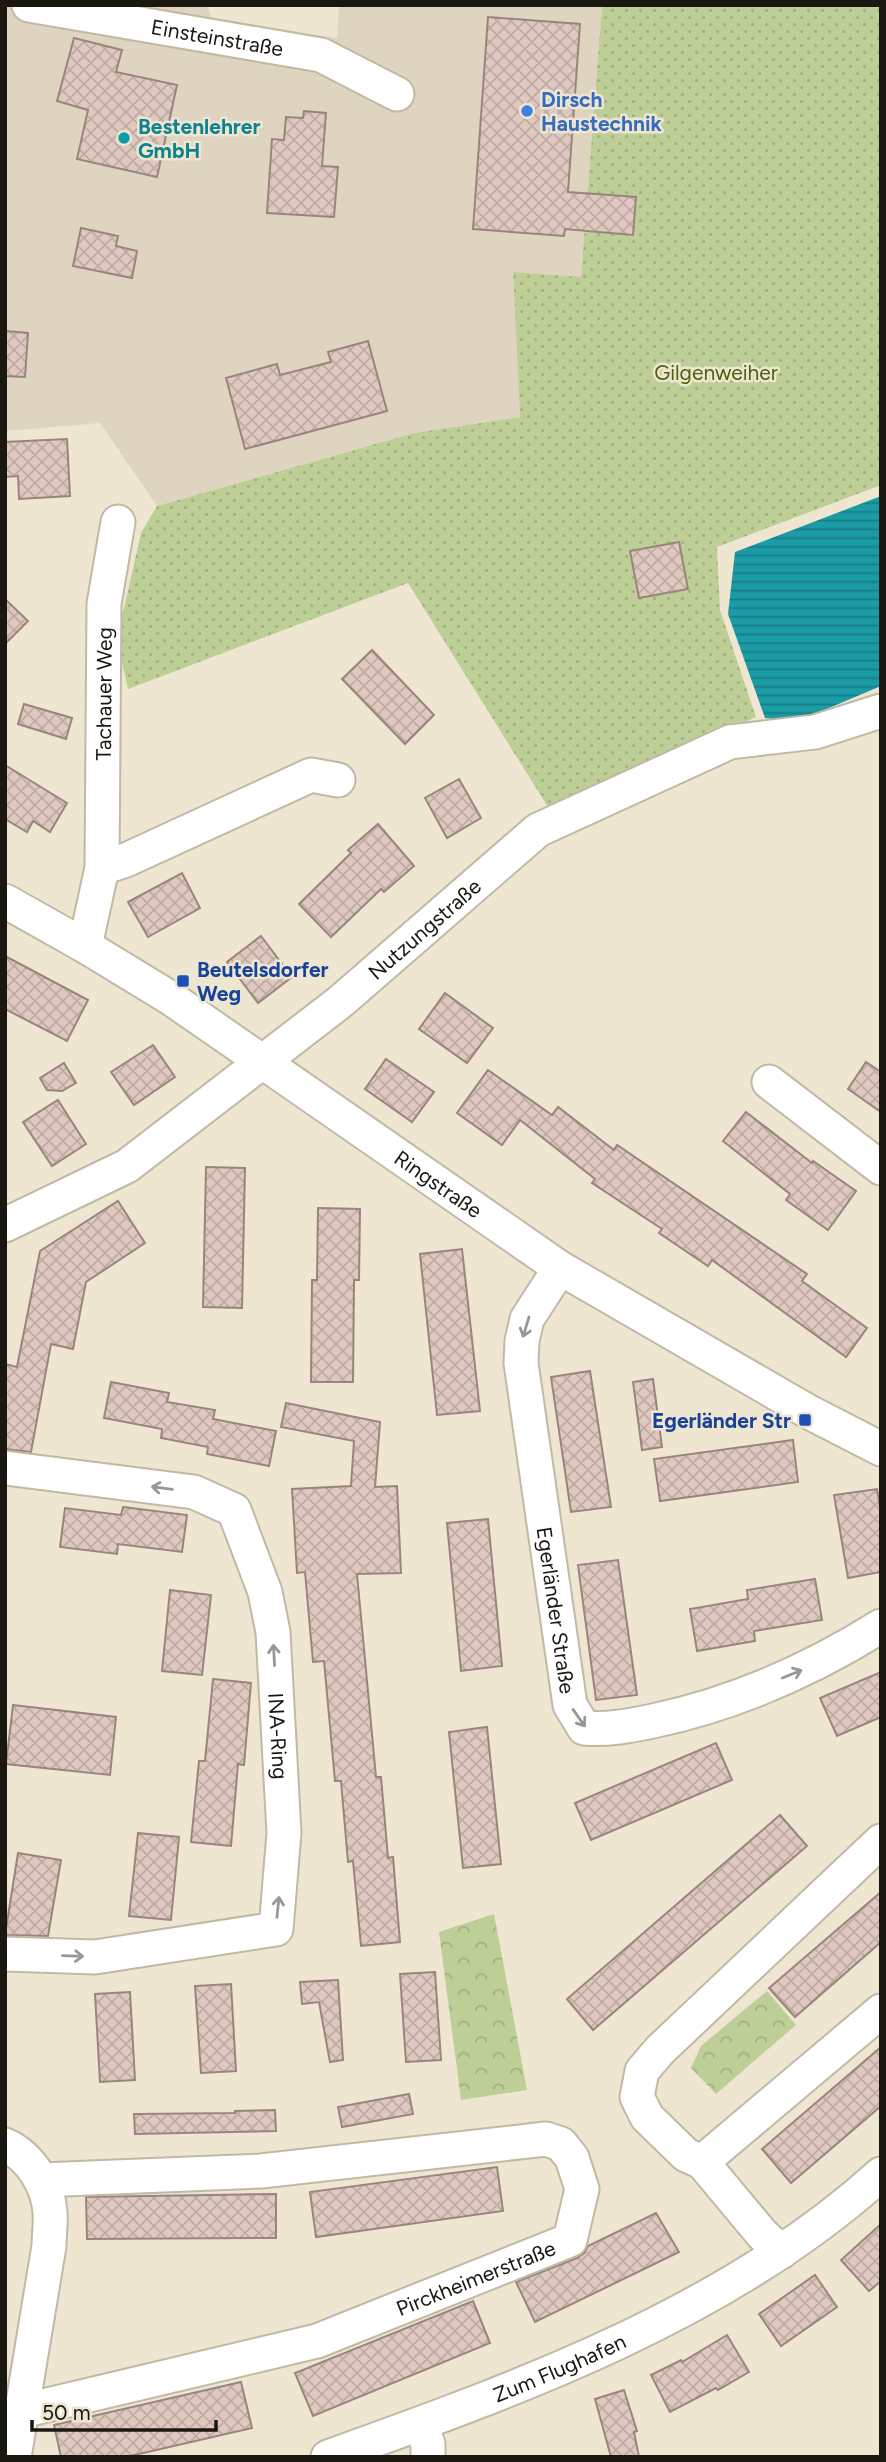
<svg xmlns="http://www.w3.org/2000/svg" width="886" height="2462" viewBox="0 0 886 2462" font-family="Figtree,sans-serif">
  <defs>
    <pattern id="park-crowns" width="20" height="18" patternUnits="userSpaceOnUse" patternTransform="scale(1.75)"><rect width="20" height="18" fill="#bdcf96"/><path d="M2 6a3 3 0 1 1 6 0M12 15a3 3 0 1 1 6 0" fill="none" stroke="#a2b180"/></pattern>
    <pattern id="garden-dots" width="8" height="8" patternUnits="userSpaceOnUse" patternTransform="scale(1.75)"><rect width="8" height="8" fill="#bdcf96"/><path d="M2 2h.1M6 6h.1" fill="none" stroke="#a2b180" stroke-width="1.8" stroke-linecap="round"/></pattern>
    <pattern id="water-rules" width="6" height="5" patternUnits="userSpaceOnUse" patternTransform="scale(1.75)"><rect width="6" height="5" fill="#1b9ba5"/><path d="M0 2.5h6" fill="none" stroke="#177d85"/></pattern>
    <pattern id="building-cross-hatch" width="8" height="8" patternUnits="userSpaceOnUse" patternTransform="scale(1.75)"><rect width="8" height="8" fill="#dfc8bf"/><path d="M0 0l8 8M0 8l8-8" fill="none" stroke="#bfaba3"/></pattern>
  </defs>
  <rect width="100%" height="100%" fill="#efe6d2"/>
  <path fill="#ded4c0" d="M5,5H208L211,18L337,38L339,5H602L581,278L513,273L520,417L414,433L157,506L100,423L5,431Z"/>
  <g fill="url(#park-crowns)">
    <path d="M494,1914L527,2090L461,2100L439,1932Z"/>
    <path d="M767,1991L796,2025L716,2094L691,2068L701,2046Z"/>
  </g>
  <path fill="url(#garden-dots)" d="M602,5H881V485L717,547L720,610L756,717L551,812L408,583L128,689L117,639L141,533L157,506L414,433L520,417L513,272L581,277Z"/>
  <path fill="url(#water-rules)" d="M881,496V686L796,722L765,718L728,614L735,552Z"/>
  <g fill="url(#building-cross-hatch)" stroke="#9a857d" stroke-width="2">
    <path d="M488,17L580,24L568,192L636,197L633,235L565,229L564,236L473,229Z"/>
    <path d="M74,38L122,50L116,72L177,85L157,177L77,159L88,110L57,101Z"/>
    <path d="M304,111L326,113L322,166L338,167L334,217L267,213L272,139L284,140L286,117L303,118Z"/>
    <path d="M81,228L118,236L116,246L137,251L132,278L73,266Z"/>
    <path d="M5,331L28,333L25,377L5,376Z"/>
    <path d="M368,341L387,411L245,449L226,378L277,364L280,375L331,362L328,352Z"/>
    <path d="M67,439L70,496L19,499L18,476L5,477V442Z"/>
    <path d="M679,542L688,589L639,598L630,551Z"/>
    <path d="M5,599L28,621L5,644Z"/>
    <path d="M372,650L434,715L405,744L342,679Z"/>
    <path d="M24,704L72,718L66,739L18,724Z"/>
    <path d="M5,765L67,803L50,832L33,821L27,832L5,819Z"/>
    <path d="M459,779L481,818L447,838L425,798Z"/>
    <path d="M378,824L414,866L384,892L381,889L331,937L299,904L351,853L348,850Z"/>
    <path d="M182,873L200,908L148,937L128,902Z"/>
    <path d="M261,936L292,977L258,1003L227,962Z"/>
    <path d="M5,956L88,1000L67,1041L5,1009Z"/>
    <path d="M445,993L493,1028L467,1063L419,1029Z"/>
    <path d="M153,1045L175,1077L134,1105L111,1072Z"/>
    <path d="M386,1059L434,1092L412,1122L365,1089Z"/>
    <path d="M866,1062L881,1072V1112L848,1089Z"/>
    <path d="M64,1063L76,1083L62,1091L47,1090L40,1078Z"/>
    <path d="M488,1070L552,1115L558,1107L614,1150L617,1145L807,1274L802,1281L867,1328L846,1357L712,1260L708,1266L659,1233L662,1229L592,1183L595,1179L520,1120L502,1145L457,1113Z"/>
    <path d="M58,1100L86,1144L52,1166L23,1122Z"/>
    <path d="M746,1112L812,1163L813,1161L856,1191L828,1230L786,1200L790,1194L723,1141Z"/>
    <path d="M206,1167L245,1168L242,1308L203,1307Z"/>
    <path d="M118,1201L145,1243L86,1282L73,1349L51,1344L31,1452L5,1449V1364L17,1367L40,1251Z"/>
    <path d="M318,1208L360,1209L359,1280H354L353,1382H311L312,1280H317Z"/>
    <path d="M462,1249L480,1411L437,1415L420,1254Z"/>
    <path d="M590,1371L611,1507L571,1512L551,1377Z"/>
    <path d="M653,1379L662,1447L642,1450L633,1382Z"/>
    <path d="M111,1382L169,1393L167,1402L215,1410L213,1419L276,1431L269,1466L207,1454L208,1447L161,1438L162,1429L104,1418Z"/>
    <path d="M286,1403L380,1422L375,1487L397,1486L401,1573L357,1574L376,1777H381L388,1858L393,1857L400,1942L361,1946L353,1861L348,1862L341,1781H335L324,1661L313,1662L305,1572L297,1573L292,1489L351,1486L354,1441L281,1427Z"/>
    <path d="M793,1440L798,1482L660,1501L654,1459Z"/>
    <path d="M877,1489L881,1513V1572L848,1578L834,1495Z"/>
    <path d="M123,1507L187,1515L182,1552L118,1544L117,1554L60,1547L65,1508L121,1515Z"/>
    <path d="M488,1519L502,1666L461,1671L447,1523Z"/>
    <path d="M618,1560L637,1695L596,1700L578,1565Z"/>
    <path d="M815,1579L822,1620L754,1631L755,1641L697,1651L690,1609L748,1599L747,1590Z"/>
    <path d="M170,1590L211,1595L202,1675L162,1671Z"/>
    <path d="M881,1672V1717L837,1736L820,1698Z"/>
    <path d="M213,1679L251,1683L244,1765L238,1764L231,1846L191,1842L199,1761H205Z"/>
    <path d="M13,1705L116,1717L110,1775L6,1764Z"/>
    <path d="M487,1727L501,1864L463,1868L449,1732Z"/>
    <path d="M716,1743L732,1780L591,1840L575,1803Z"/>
    <path d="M780,1815L807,1846L593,2030L567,1999Z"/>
    <path d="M138,1833L179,1837L171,1920L129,1916Z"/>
    <path d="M18,1853L61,1860L48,1936L5,1935Z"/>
    <path d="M881,1892V1942L795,2017L769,1988Z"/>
    <path d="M435,1972L441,2060L406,2062L400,1974Z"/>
    <path d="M338,1980L343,2060L330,2062L319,2002L302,2004L300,1982Z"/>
    <path d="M231,1984L236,2071L201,2073L195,1986Z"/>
    <path d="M130,1992L135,2080L100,2082L95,1994Z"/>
    <path d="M881,2047V2106L791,2183L762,2149Z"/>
    <path d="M409,2094L413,2114L342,2127L338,2107Z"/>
    <path d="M275,2110L276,2131L135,2134L134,2114L235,2113V2111Z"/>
    <path d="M497,2167L503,2211L316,2237L310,2192Z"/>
    <path d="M276,2194V2238L87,2239L86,2197Z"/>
    <path d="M656,2213L679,2252L535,2322L516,2282L577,2258L584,2253L588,2246Z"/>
    <path d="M881,2224V2281L869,2291L841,2260Z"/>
    <path d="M815,2275L837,2307L781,2346L759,2314Z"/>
    <path d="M473,2301L490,2343L313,2416L295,2373Z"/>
    <path d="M727,2335L749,2372L718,2390L716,2388L670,2412L651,2375L681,2360L682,2362Z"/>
    <path d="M241,2382L252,2428L126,2457H61L54,2425Z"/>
    <path d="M624,2390L637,2431L634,2432L639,2457H611L595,2399Z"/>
  </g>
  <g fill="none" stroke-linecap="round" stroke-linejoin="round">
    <g stroke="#c2b9a5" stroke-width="37">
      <g id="minor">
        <path id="s1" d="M29,5L321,55L397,94"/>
        <path d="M102,868L126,860L311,775L338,780"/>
        <path id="s2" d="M5,901L85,946L172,999L560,1268L809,1412L881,1449"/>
        <path id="s3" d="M85,946L102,868L104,604L118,522"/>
        <path d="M769,1082L881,1168"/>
        <path id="s4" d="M5,1225L127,1166L340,1002L538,830L730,742L815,732L881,711"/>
        <path id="s5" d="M560,1268L527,1319L522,1341L521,1363L570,1705L584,1728C608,1730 629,1726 653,1721C733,1704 811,1670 881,1626"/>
        <path id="s6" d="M5,1468L194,1492L234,1510L265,1592L273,1632L284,1833L276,1929L95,1957L5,1954"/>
        <path d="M5,2145C30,2156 48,2185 50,2212C51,2223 49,2235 49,2246L14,2457"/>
        <path d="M702,2162L881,2011"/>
        <path d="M781,2252L762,2234L702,2162L686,2155L647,2117L637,2097L642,2071L660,2050L881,1841"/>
        <path id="s7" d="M22,2411L317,2341L570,2240L582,2189L572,2158L561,2144L546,2139L261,2171L41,2180"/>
        <path d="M420,2424L428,2444V2457"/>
        <path id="s8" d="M328,2457C520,2388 728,2313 881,2174"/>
      </g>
    </g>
    <use href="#minor" stroke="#fff" stroke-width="33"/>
  </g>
  <defs><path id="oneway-shaft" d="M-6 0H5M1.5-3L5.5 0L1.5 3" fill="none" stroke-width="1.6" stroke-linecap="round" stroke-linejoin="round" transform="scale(1.75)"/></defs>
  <g stroke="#989793">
    <use href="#oneway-shaft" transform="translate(526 1327) rotate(107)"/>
    <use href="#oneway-shaft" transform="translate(162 1488) rotate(-173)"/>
    <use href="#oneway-shaft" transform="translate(274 1655) rotate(-93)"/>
    <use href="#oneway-shaft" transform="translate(792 1674) rotate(-22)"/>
    <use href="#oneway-shaft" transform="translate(579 1718) rotate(55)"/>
    <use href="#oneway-shaft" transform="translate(278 1907) rotate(-84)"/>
    <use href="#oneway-shaft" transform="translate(73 1956) rotate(2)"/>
  </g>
  <circle fill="#3f7fe0" stroke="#efe6d2" stroke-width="2.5" cx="527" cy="111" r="7"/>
  <circle fill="#0f9aa8" stroke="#efe6d2" stroke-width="2.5" cx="124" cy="138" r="7"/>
  <g fill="#1a4fb4" stroke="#efe6d2" stroke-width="2.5">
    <rect x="176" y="974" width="14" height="14" rx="3.5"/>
    <rect x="798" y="1413" width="14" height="14" rx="3.5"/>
  </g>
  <g text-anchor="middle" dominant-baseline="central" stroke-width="5" stroke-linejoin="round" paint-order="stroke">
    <g font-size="21" fill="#1a1710" stroke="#efe6d2">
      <text stroke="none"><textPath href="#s1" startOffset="191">Einsteinstraße</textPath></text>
      <text stroke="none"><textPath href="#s3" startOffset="254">Tachauer Weg</textPath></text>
      <text stroke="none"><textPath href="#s4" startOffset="516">Nutzungstraße</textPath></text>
      <text stroke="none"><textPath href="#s2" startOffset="518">Ringstraße</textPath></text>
      <text stroke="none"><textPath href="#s5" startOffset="355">Egerländer Straße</textPath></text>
      <text stroke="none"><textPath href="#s6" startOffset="467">INA-Ring</textPath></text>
      <text stroke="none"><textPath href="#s7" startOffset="474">Pirckheimerstraße</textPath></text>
      <text stroke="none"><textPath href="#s8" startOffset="248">Zum Flughafen</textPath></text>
    </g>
    <g font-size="21" font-weight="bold" fill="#366cbe" stroke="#efe6d2" text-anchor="start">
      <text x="541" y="99">Dirsch<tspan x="541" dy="24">Haustechnik</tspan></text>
    </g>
    <g font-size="21" font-weight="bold" fill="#0d838f" stroke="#efe6d2" text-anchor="start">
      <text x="138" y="126">Bestenlehrer<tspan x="138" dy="24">GmbH</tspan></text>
    </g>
    <g font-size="21" fill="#4d600c" stroke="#efe6d2">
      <text x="716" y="372">Gilgenweiher</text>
    </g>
    <g font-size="21" font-weight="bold" fill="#164399" stroke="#efe6d2" text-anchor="start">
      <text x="197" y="969">Beutelsdorfer<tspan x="197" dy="24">Weg</tspan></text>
      <text x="791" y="1420" text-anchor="end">Egerländer Str</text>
    </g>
  </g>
  <rect width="886" height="2462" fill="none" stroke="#1a1710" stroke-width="14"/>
  <path d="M32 2420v10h184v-10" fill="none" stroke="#1a1710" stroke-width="3.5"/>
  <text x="42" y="2420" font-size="21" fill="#1a1710" stroke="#efe6d2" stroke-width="5" paint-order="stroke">50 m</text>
</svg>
